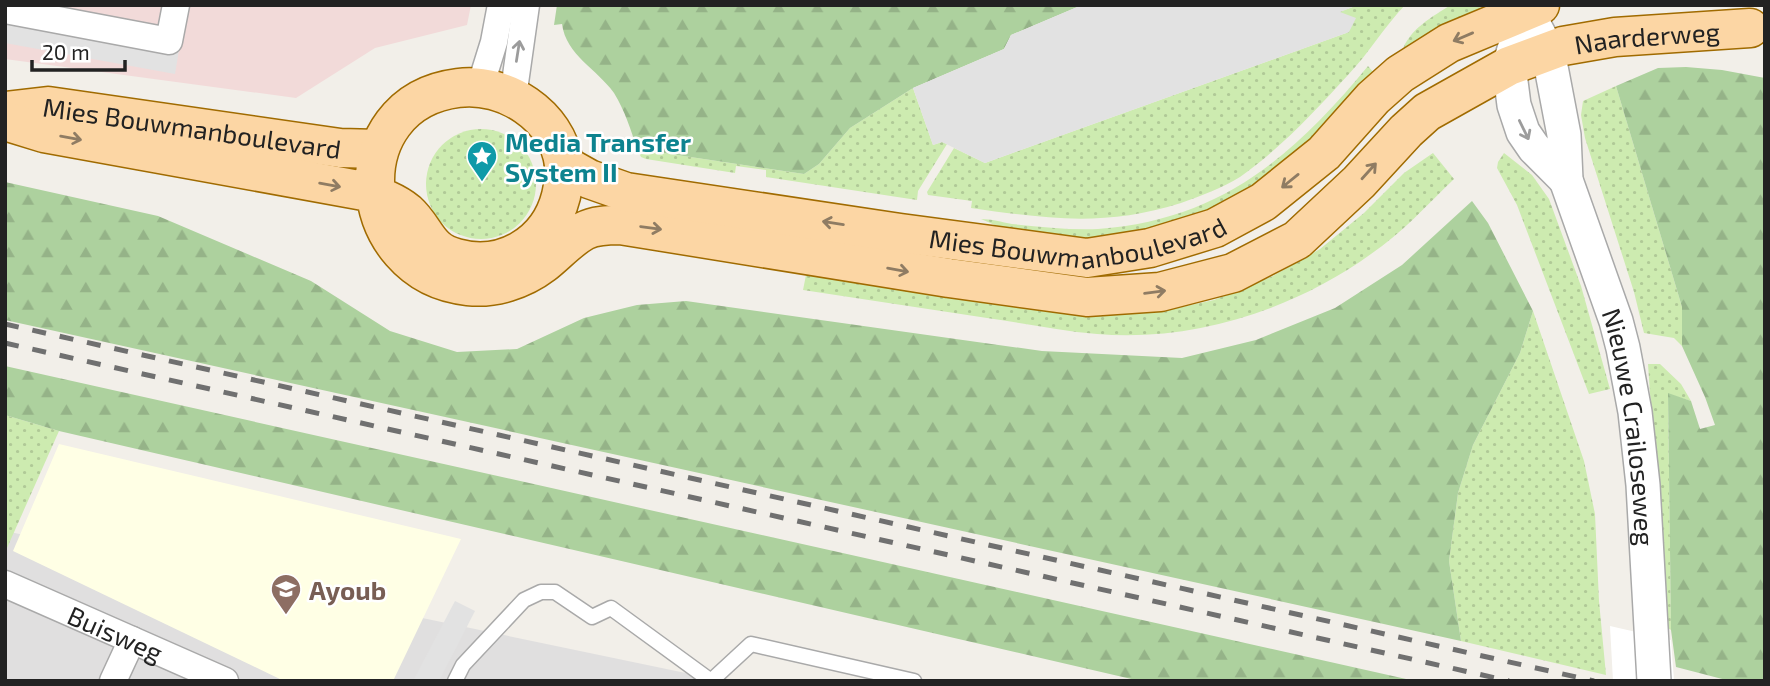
<svg xmlns="http://www.w3.org/2000/svg" width="1770" height="686" viewBox="0 0 1770 686" font-family="'Exo 2',sans-serif">
  <defs>
    <pattern id="grass-dots" width="8" height="8" patternUnits="userSpaceOnUse" patternTransform="scale(1.75)"><rect width="8" height="8" fill="#cdebb0"/><path d="M2 2h.1M6 6h.1" fill="none" stroke="#b0c997" stroke-width="1.8" stroke-linecap="round"/></pattern>
    <pattern id="forest-firs" width="22" height="20" patternUnits="userSpaceOnUse" patternTransform="scale(1.75)"><rect width="22" height="20" fill="#add19e"/><path d="M5 1l3.5 6h-7zM16 11l3.5 6h-7z" fill="#95b388"/></pattern>
  </defs>
  <rect width="100%" height="100%" fill="#f2efe9"/>
  <path fill="#e0dfdf" d="M5,531L724,681H5Z"/>
  <path fill="#f2dad9" d="M5,5H471L467,25L375,48L296,98L5,59Z"/>
  <path fill="#ffffe5" d="M59,444L461,539L393,681H284L13,551Z"/>
  <g fill="url(#grass-dots)">
    <path d="M1358,5H1405C1384,27 1369,53 1348,75C1315,111 1280,149 1240,177C1222,188 1201,196 1181,203C1105,227 1048,219 971,208L972,201L928,195L927,192L954,148L985,163L1349,32L1339,12Z"/>
    <path d="M1451,5H1483L1466,21L1402,52C1408,30 1433,16 1451,5Z"/>
    <path d="M1368,66L1379,79L1237,203L1109,241L1027,239L981,219C991,219 1002,222 1012,224C1041,227 1069,230 1098,229C1220,220 1293,157 1368,66Z"/>
    <path d="M1616,86L1682,307V346L1674,338L1644,333L1634,292L1585,138L1581,115L1583,101Z"/>
    <path d="M913,88L933,145L942,142L947,144L918,191L917,200L766,177V170L736,166L735,173L646,159L641,157L637,149L804,174L819,164L850,128Z"/>
    <circle cx="481" cy="184" r="55"/>
    <path d="M1433,153L1454,179C1427,205 1402,233 1371,254C1293,310 1194,342 1097,334C1060,331 1023,323 987,318C926,309 864,299 803,290L806,275L1061,313L1112,315L1163,311L1214,300L1273,276L1320,249L1364,213L1404,173Z"/>
    <path d="M1504,153L1532,175L1549,199L1581,286L1610,389L1589,394L1517,205L1497,168L1498,162Z"/>
    <path d="M1533,311L1584,461L1595,514L1599,601L1606,675L1461,641L1449,561L1458,493L1473,445L1520,353Z"/>
    <path d="M1648,364H1660L1681,384L1691,401L1668,394L1671,630L1666,627Z"/>
    <path d="M5,415L59,431L7,548H5Z"/>
  </g>
  <g fill="url(#forest-firs)">
    <path d="M557,5H1082L1011,35L1004,49L913,88L850,128L819,164L804,174L637,149C631,130 625,111 614,93C597,69 566,55 562,24L554,25Z"/>
    <path d="M1686,67L1722,70L1765,78V681H1730L1676,667L1671,630L1668,393L1691,401L1700,429L1715,425L1705,397L1682,346V307L1616,86L1658,68Z"/>
    <path d="M5,182L158,216L311,281L390,331L457,352L517,349L584,318L637,305L686,301L1042,351L1182,358L1256,340L1335,308L1402,265L1472,201L1488,223L1533,311L1520,353L1473,445L1458,493L1449,561L1461,641L5,320Z"/>
    <path d="M5,366L1415,681H1140L59,431L5,415Z"/>
  </g>
  <g fill="#e2e2e2">
    <path d="M1082,5H1358L1340,12L1356,18L1349,32L985,163L942,142L933,145L913,88L1004,49L1011,35Z"/>
    <path d="M5,19L179,50L175,74L5,43Z"/>
    <path d="M455,601L475,611L439,681H413Z"/>
  </g>
  <path fill="#fff" d="M1610,626L1671,640L1674,681H1613Z"/>
  <g fill="none" stroke-linecap="round" stroke-linejoin="round">
    <g stroke="#a9a9a9" stroke-width="17">
      <g id="service">
        <path d="M455,681L463,665L524,600L541,592H555L592,617L611,608L711,681"/>
        <path d="M711,681L751,644L914,681"/>
      </g>
    </g>
    <g stroke="#a9a9a9" stroke-width="29">
      <g id="minor">
        <path d="M5,10L169,41L176,5"/>
        <path d="M480,87L494,42L501,5"/>
        <path d="M513,97L526,5"/>
        <path id="s1" d="M5,584L225,681"/>
        <path d="M113,681L132,640"/>
      </g>
    </g>
    <g stroke="#a9a9a9" stroke-width="36">
      <g id="tertiary">
        <path id="s2" d="M1526,10L1548,51L1564,135L1566,180L1616,321L1623,348L1635,412L1643,485L1654,681"/>
        <path d="M1516,43L1509,66L1514,105L1523,132L1534,148L1566,180"/>
      </g>
    </g>
    <g stroke="#a06b00" stroke-width="41">
      <g id="primary">
        <path id="s3" d="M5,111L48,106L340,148L379,149"/>
        <path id="s4" d="M5,121L44,133L364,191C378,196 395,202 407,212C426,229 427,251 456,258C503,271 549,244 561,196C563,186 566,174 564,164C557,115 505,82 458,88C339,103 353,274 468,286C494,289 522,280 543,264C556,254 569,239 584,231C595,225 608,225 620,225L949,278L1087,297L1160,292L1233,273L1297,240L1359,182L1406,131L1427,112L1509,66L1563,46L1615,37L1750,28"/>
        <path id="s5" d="M564,165L589,179L626,192L900,233L1087,258L1150,248L1215,228L1263,202L1324,153L1373,98L1400,74L1449,43L1540,5"/>
      </g>
    </g>
    <use href="#service" stroke="#fff" stroke-width="14"/>
    <use href="#minor" stroke="#fff" stroke-width="26"/>
    <use href="#tertiary" stroke="#fff" stroke-width="33"/>
    <use href="#primary" stroke="#fcd6a4" stroke-width="38"/>
    <g stroke="#707070" stroke-width="5" stroke-dasharray="14 14" stroke-linecap="butt">
      <path d="M5,324L1594,681"/>
      <path d="M5,343L1509,681"/>
    </g>
  </g>
  <defs><path id="oneway-shaft" d="M-6 0H5M1.5-3L5.5 0L1.5 3" fill="none" stroke-width="1.6" stroke-linecap="round" stroke-linejoin="round" transform="scale(1.75)"/></defs>
  <g stroke="#8f7c63">
    <use href="#oneway-shaft" transform="translate(1463 37) rotate(157)"/>
    <use href="#oneway-shaft" transform="translate(71 138) rotate(10)"/>
    <use href="#oneway-shaft" transform="translate(1369 171) rotate(-48)"/>
    <use href="#oneway-shaft" transform="translate(1290 181) rotate(141)"/>
    <use href="#oneway-shaft" transform="translate(330 185) rotate(10)"/>
    <use href="#oneway-shaft" transform="translate(833 223) rotate(-171)"/>
    <use href="#oneway-shaft" transform="translate(651 228) rotate(8)"/>
    <use href="#oneway-shaft" transform="translate(898 270) rotate(10)"/>
    <use href="#oneway-shaft" transform="translate(1155 292) rotate(-7)"/>
  </g>
  <g stroke="#9c9c9c">
    <use href="#oneway-shaft" transform="translate(518 51) rotate(-81)"/>
    <use href="#oneway-shaft" transform="translate(1524 130) rotate(64)"/>
  </g>
  <defs>
    <g id="sight-pin" transform="scale(1.575)"><path d="M0 17L-7.5 6A9.5 9.5 0 1 1 7.5 6Z" fill="#0f9aa8" stroke="#fff"/><path d="M0-6L1.8-2.2L6-1.7L2.9 1.2L3.7 5.4L0 3.3L-3.7 5.4L-2.9 1.2L-6-1.7L-1.8-2.2Z" fill="#fff"/></g>
    <g id="school-pin" transform="scale(1.575)"><path d="M0 17L-7.5 6A9.5 9.5 0 1 1 7.5 6Z" fill="#8d6e63" stroke="#fff"/><path d="M0-5L7-2L0 1L-7-2ZM-4 1L0 2.5L4 1V4Q0 6-4 4Z" fill="#fff"/></g>
  </defs>
  <g fill-rule="evenodd">
    <use href="#sight-pin" x="482" y="156"/>
    <use href="#school-pin" x="286" y="589"/>
  </g>
  <g text-anchor="middle" dominant-baseline="central" stroke-width="5" stroke-linejoin="round" paint-order="stroke">
    <g font-size="26" fill="#222" stroke="#fff">
      <text stroke="none"><textPath href="#s4" startOffset="2368">Naarderweg</textPath></text>
      <text stroke="none"><textPath href="#s3" startOffset="189">Mies Bouwmanboulevard</textPath></text>
      <text stroke="none"><textPath href="#s5" startOffset="525">Mies Bouwmanboulevard</textPath></text>
      <text stroke="none"><textPath href="#s2" startOffset="434">Nieuwe Crailoseweg</textPath></text>
      <text stroke="none"><textPath href="#s1" startOffset="121">Buisweg</textPath></text>
    </g>
    <g font-size="26" font-weight="bold" fill="#0d838f" stroke="#fff" text-anchor="start">
      <text x="505" y="141">Media Transfer<tspan x="505" dy="30">System II</tspan></text>
    </g>
    <g font-size="26" font-weight="bold" fill="#785e54" stroke="#fff" text-anchor="start">
      <text x="309" y="589">Ayoub</text>
    </g>
  </g>
  <rect width="1770" height="686" fill="none" stroke="#222222" stroke-width="14"/>
  <path d="M32 60v10h93v-10" fill="none" stroke="#222222" stroke-width="3.5"/>
  <text x="42" y="60" font-size="21" fill="#222222" stroke="#ffffff" stroke-width="5" paint-order="stroke">20 m</text>
</svg>
